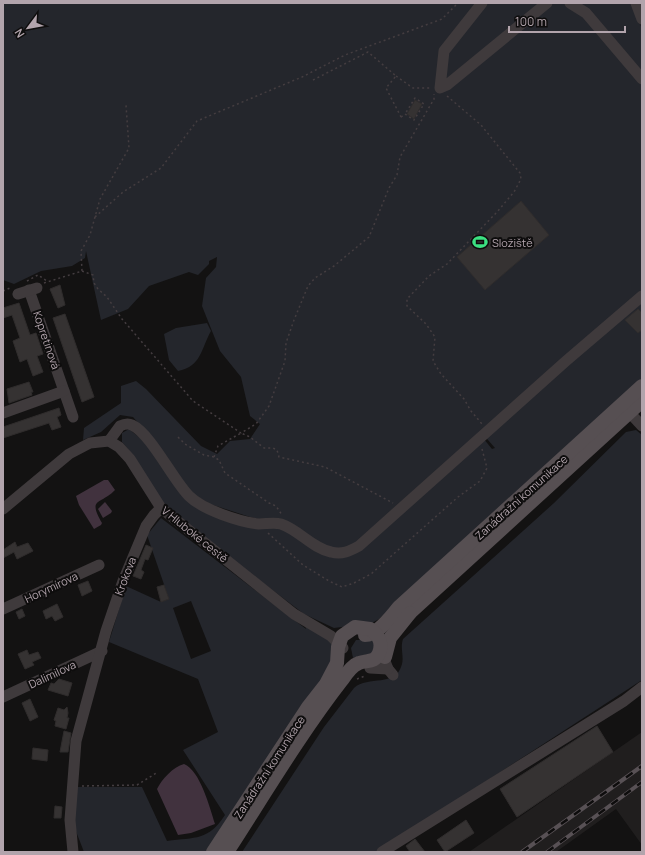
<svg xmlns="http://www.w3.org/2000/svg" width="645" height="855" viewBox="0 0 645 855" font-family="Manrope,sans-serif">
  <rect width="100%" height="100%" fill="#131212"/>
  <path fill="#201e1e" d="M642,732V845L616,809L556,852H469Z"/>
  <g fill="#24262c" fill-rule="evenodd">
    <path d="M3,3H476L473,7L488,3H632L642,29V378L379,619L372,623L334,628L304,614L187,525L160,499L128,449L122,442V433L129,429L146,443L187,499L279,528L344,557L483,438L492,449L495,448L481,432L351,547L339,549L323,546L292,524L277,518L259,519L250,517L210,504L190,492L153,440L133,417L120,415L101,432L83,440L84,428L121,403V386L136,381L146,389L201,446L217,454L230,441L250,439L260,424L250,416L241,377L220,351L202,306L206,278L216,267L217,257L209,261V264L198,275L189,272L149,286L128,309L101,320L86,251L85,258L72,266L41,271L14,284L3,280Z"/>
    <path d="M207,323L211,331C201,349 201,367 178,371L169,360L164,334L176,328Z"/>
    <path d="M636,430L642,435V680L377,852H242L324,727L354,688C368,675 396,688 402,664C404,656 400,648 403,639L554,503L626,432Z"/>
    <path d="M161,518L306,629L304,622L334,642V661L207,852H84L72,821L76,787H142L167,841C196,837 208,841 225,815L183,750L218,732L198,679L109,642L126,586L161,602L169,599L147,535ZM191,601L211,651L191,659L173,608Z"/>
    <path d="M356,640H369L375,642L373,653L353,658L351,648Z"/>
  </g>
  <g fill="#41323e">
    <path d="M104,480H108L115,490C101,505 87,497 102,523L101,525L94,529L79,505L76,496Z"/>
    <path d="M105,502L112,511L111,513L103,518L98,509Z"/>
    <path d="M184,764C200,770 210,808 215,824L191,833L178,835L157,789C162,779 173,767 184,764Z"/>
  </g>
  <g fill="#353232" stroke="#2f2c2c">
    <path d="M415,100L422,104L414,119L407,114Z"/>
    <path d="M521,201L549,235L485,290L457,257Z"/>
    <path d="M60,285L65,305L58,308L50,289Z"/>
    <path d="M19,303L30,335L36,333L43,354L37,356L43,372L33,376L27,359L20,362L13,341L20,338L12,315L3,318V308Z"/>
    <path d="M638,309L642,313V330L638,333L625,320Z"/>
    <path d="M65,314L94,397L82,402L53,318Z"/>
    <path d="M29,382L33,392H31L32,395L9,403L7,389Z"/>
    <path d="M59,408L61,415L57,417L61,427L52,430L49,423L3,438V427Z"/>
    <path d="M15,542L17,547L28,543L33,551L17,559L14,552L3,558V550Z"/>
    <path d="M146,545L153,548L148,560L145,559L141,570L144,572L141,579L133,576Z"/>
    <path d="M88,581L92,591L82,596L78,585Z"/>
    <path d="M164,585L169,599L161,602L157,587Z"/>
    <path d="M57,604L63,617L55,621L52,616L46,619L43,611Z"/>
    <path d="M22,609L25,616L19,619L16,612Z"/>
    <path d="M27,650L29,655L38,652L41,658L32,662L34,665L25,669L18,654Z"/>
    <path d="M59,679L72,683L68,696L48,690L51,683L54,684Z"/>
    <path d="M30,699L38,717L30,721L22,703Z"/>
    <path d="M67,707L68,713L67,718H69L66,729L55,726L56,721L54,720L58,708L64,710Z"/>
    <path d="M597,726L613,752L517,817L500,789Z"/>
    <path d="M64,731L71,733L68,752H60Z"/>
    <path d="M33,748L48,750L47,761L32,759Z"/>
    <path d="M55,806L62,807L61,818H54Z"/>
    <path d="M466,820L474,833L445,852L437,840Z"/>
    <path d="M415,839L425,852H410L406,846Z"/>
  </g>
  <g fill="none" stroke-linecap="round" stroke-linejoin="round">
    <g stroke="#443d40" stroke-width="1.5" stroke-dasharray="2 3" stroke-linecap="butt">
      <path d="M396,76L413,88H430"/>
      <path d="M313,80L368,52L396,76L386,88L401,117L398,118"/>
      <path d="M447,96L481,125L520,173L521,179L514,192L497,212L447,264L429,276L407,299V306L426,324L435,337L433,361L441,374L464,399L471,411L482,424"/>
      <path d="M401,117L405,114L414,120L424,104L415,98L405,114"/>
      <path d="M95,217L123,192L161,168L197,121L302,77L345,55L442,19L458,3"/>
      <path d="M82,271L93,275L94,283L98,289L107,297L122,319L193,401L241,433L256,424L269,406L285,361L286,343L294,320L308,286L315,278L334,266L369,237L389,188L397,175L400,157L434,99V94"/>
      <path d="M27,281L38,275L47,281"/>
      <path d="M44,283L82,271L81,251L90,235L100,199L129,148L126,105"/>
      <path d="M3,291L10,288"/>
      <path d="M178,437L185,444L204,455L214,457L219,460L225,473L269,503L276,506L282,515"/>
      <path d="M214,457L218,446L241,433L250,437L264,448H273L277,450L279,457L325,467L393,503"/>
      <path d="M268,533L303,565L329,581L342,587L354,583L371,574L458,497L480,481L487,468L482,449"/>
      <path d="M357,679L365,676"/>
      <path d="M82,786L137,785L158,772"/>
    </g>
    <g stroke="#3f3a3c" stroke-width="11">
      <path d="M482,3L444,51L440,88L447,85L547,3"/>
      <path d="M570,3L586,13L642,79"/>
      <path d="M636,3L642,19"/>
      <path d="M29,290L73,417"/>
      <path d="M18,294L37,288"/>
      <path d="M629,412L642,426"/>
      <path d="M3,413L64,391"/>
      <path d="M109,441L120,426C124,424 128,423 132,425C151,434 173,480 189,496C203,510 240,522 259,524C266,524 274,522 281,524C299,530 312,548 331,552C342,555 350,551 359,546L566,361L642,296"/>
      <path d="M3,509L69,454L90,443L109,441L119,447L130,459L161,508L294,614L331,636L343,648"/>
      <path d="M3,609L99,565"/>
      <path d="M381,651L388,669L393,675"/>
      <path d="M370,668L388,669"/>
      <path d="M3,697L102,651"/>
      <path d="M73,852L70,820L76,741L106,631L123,581L146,526L154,515L161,508"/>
      <path d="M382,852L624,701L642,687"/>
    </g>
    <g stroke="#564f52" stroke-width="14">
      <path d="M403,619L642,401"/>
      <path d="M365,635C378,635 391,616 399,607L642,386"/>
      <path d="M385,657L390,638L410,613"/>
      <path d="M213,852L308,707L326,684L337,663L338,647L342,636L355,627L370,629C378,634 383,643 379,653C375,663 367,660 359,663C353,665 346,674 342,680C300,734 264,795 227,852"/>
    </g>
    <g stroke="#585155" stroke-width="4">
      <g id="rail">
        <path d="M522,852L642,766"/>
        <path d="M547,852L642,782"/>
      </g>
    </g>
    <use href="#rail" stroke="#0e0d0d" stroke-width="2.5" stroke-dasharray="8" stroke-linecap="butt"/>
  </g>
  <defs>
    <g id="stadium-bare" transform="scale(1.2)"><path d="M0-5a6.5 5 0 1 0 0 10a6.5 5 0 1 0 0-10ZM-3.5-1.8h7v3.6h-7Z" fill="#3ce182" stroke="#0e0d0d" stroke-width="2.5" paint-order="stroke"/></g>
  </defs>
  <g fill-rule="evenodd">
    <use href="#stadium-bare" x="480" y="242"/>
  </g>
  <g text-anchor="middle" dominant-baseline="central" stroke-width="4" stroke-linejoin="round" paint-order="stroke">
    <g font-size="11" fill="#b2a4ac" stroke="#0e0d0d" text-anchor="start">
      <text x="492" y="242">Složiště</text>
    </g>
    <g font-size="11" fill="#b2a4ac" stroke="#0e0d0d">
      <text transform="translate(47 340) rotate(71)">Kopretinová</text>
      <text transform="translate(521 497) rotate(-42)">Zanádražní komunikace</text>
      <text transform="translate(195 534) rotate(39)">V Hluboké cestě</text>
      <text transform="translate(125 576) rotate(-69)">Krokova</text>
      <text transform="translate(51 587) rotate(-25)">Horymírova</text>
      <text transform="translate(52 674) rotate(-25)">Dalimilova</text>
      <text transform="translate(269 767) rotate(-57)">Zanádražní komunikace</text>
    </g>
  </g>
  <rect width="645" height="855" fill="none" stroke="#b2a4ac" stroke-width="8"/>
  <g transform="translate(28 28) rotate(238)" stroke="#0e0d0d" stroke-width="3" paint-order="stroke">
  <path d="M0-3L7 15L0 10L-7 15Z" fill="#b2a4ac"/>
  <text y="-6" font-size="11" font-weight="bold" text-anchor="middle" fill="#b2a4ac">N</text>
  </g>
  <path d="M509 26v6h116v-6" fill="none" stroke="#b2a4ac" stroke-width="2"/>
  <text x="515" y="26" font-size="12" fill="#b2a4ac" stroke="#0e0d0d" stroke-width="3" paint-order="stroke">100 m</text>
</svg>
